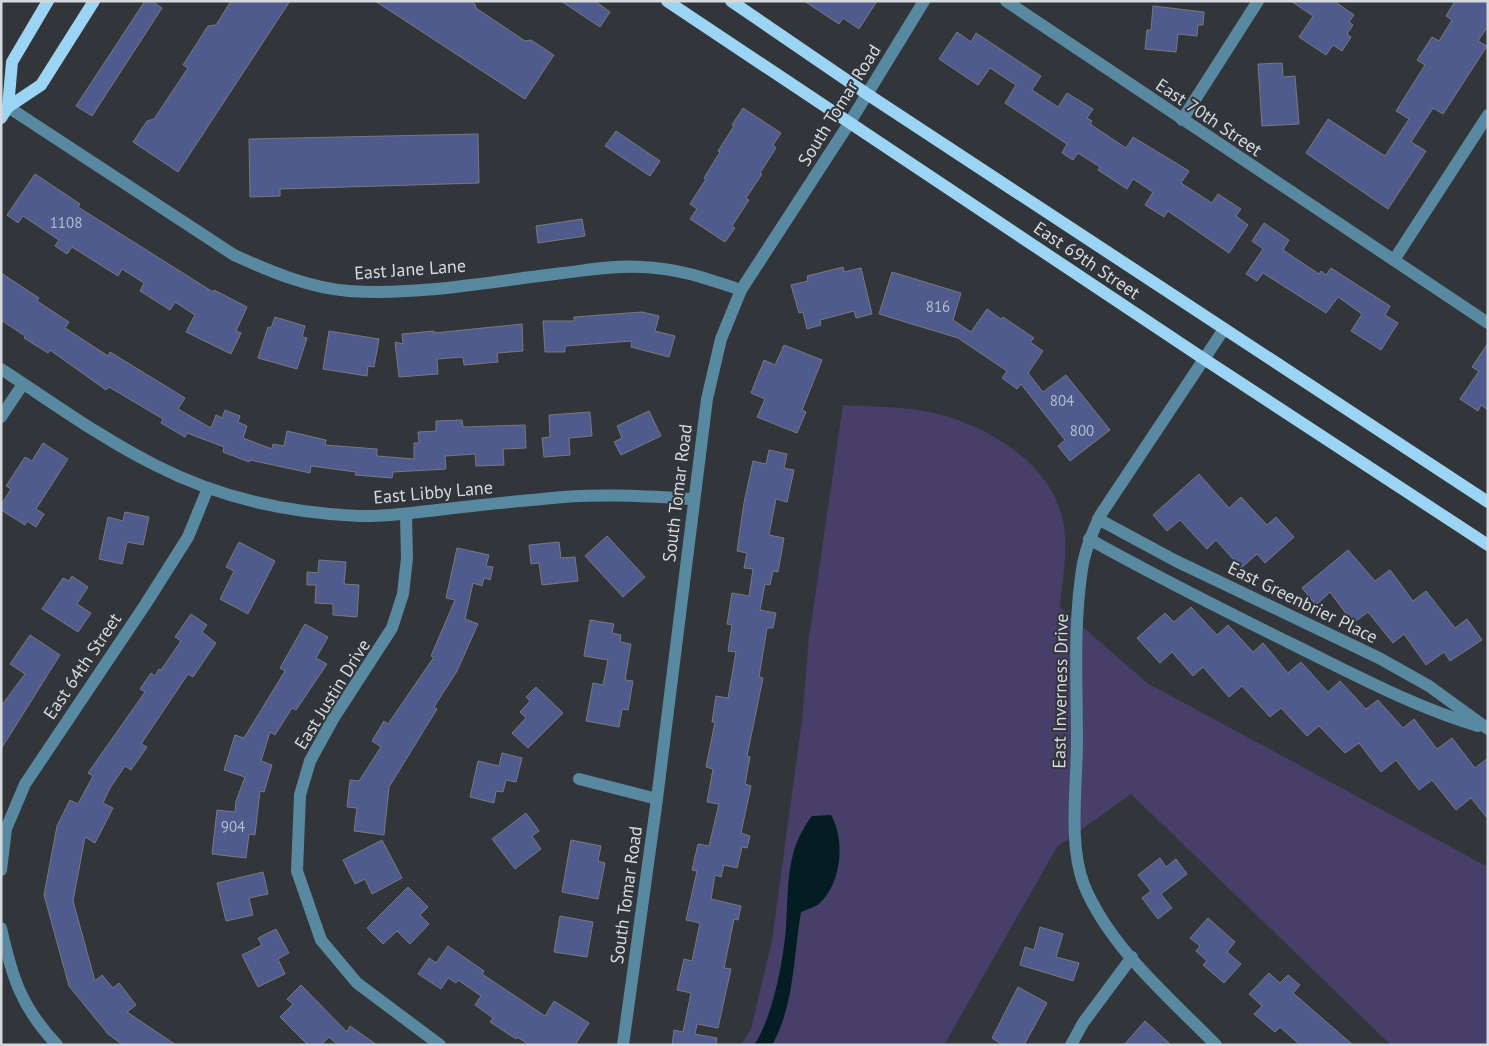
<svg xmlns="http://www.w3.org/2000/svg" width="1489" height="1046" viewBox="0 0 1489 1046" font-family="'PT Sans',sans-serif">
  <rect width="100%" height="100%" fill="#32363b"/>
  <path fill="#473e69" d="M843,405C872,407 905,406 934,413C989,426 1056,466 1064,527C1068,554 1062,580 1060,607L1147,683L1488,867V1045H1391L1131,794L1057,847L944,1045H741L751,1029L772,941L802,720L809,638Z"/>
  <path fill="#031d22" d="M831,815C845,839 842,881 821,902C817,907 807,909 801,912C793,957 795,1004 772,1045H754C773,1017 783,962 786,928C789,886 785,851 812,816Z"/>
  <g fill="#4f5b8d" stroke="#77797f">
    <path d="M145,1H152L162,8L92,116L76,106Z"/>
    <path d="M231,1H290L178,172L133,142L147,121L154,119L188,68L183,65L208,26L216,25Z"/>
    <path d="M375,1H470L475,4L476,8L525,41L531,40L554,55L525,99Z"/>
    <path d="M561,1H595L610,12L600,27Z"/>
    <path d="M804,1H877L859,29L843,18L839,24Z"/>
    <path d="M1291,1H1334L1354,15L1349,22L1353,25L1347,34L1351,37L1342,51L1333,45L1326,55L1299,37L1313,16Z"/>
    <path d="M1455,1H1488V26L1478,41L1487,46L1443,114L1433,108L1411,142L1426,151L1388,209L1306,153L1328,119L1385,156L1409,119L1396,111L1425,65L1417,60L1432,37L1439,41L1452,20L1446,16Z"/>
    <path d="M1153,6L1204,12L1203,25H1198L1197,36L1178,34L1176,52L1145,49L1147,30H1151Z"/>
    <path d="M957,32L971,42L976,33L1041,76L1032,90L1058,107L1067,93L1093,109L1087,118L1092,121L1090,124L1126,148L1133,137L1189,171L1181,183L1212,203L1218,194L1241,209L1236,216L1248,225L1229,253L1168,211L1164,217L1145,205L1153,192L1133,179L1127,189L1098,170L1100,167L1078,153L1073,160L1062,153L1067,144L1005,103L1016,85L990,68L978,85L939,59Z"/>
    <path d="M1282,63L1283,77L1295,76L1299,124L1262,126L1258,64Z"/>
    <path d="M743,108L781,133L773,145L776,148L760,173L762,174L746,198L749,200L732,226L735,228L725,242L690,219L697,209L690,204L706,179L704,178L720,152L718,151L734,126L732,125Z"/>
    <path d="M616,131L660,161L650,176L605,146Z"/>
    <path d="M478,134L479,183L280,189V196L250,197L249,139Z"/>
    <path d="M35,174L80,204L78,207L213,292L214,290L247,307L236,331L241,333L231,354L186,332L195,315L175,302L170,310L140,291L144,283L122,269L118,276L72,247L67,254L55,246L59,240L23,216L18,223L7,215Z"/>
    <path d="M582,219L585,236L538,243L536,226Z"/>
    <path d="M1264,223L1289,240L1283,250L1319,274L1321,271L1326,275L1331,268L1390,306L1385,315L1398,323L1381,350L1351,331L1362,314L1338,297L1326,313L1263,273L1257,281L1246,274L1263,249L1252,241Z"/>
    <path d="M843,267L844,272L861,268L872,314L856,318L854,311L820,320L821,325L807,329L803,312L799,313L791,285L808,281L807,276Z"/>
    <path d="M892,272L961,293L953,320L971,332L987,309L1001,319L1003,317L1034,338L1030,342L1043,351L1028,373L1043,392L1066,375L1110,430L1070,461L1058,446L1065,440L1021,384L1017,389L1002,378L1007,371L958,338L879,314Z"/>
    <path d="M1,273L39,298L37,301L69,322L65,328L108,356L110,352L185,398L178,409L211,428L216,415L222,418L225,410L240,416L238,422L247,426L243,438L272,449L273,444L284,446L287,431L326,440L325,445L377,449V456L414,459V443H419L418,432L436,431V421L462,420L463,427L525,425L526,448L503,449L504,465L476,466L475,454L445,456L446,469L393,472L392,478L355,475L356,472L311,466L310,473L250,460L249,462L223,452L224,447L187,433L185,437L161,423L163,419L109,387L106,390L50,350L48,353L24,338L25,336L1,320Z"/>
    <path d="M642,312L659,316L655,331L675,336L669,357L631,347L632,341L565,346V352H545L543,321H574V317Z"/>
    <path d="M275,317L305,326L302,337L307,338L297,369L258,358L268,327L271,328Z"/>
    <path d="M522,324L523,351L497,353L498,362L464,365L463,357L437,359L438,374L399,377L395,342L403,344L402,334L434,331V333Z"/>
    <path d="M329,331L379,339L374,367L368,366L367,376L323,369Z"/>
    <path d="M1488,343V410L1481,405L1478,411L1460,399L1479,371L1472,367Z"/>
    <path d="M784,345L822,360L802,410L806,412L797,433L757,417L765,399L751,393L764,360L775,365Z"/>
    <path d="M649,411L661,436L621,455L614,442L622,438L617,426Z"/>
    <path d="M590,412L592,436L569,438L570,455L544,457L542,438L550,437L549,415Z"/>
    <path d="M43,443L68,459L36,509L44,514L36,527L27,521L25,525L1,510V505L11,489L6,486L25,457L32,461Z"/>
    <path d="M769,450L787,454L784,468L794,470L787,502L776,499L769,535L784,538L778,572L773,571L770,585L765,584L760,610L776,613L773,628H767L759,677L763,678L747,756L750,757L745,784L751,786L741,833L750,836L747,848L742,847L737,868L724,865L721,877L715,875L711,899L741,906L738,920L734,919L724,968L731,969L718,1028L697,1024L695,1034L717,1038L716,1045H672L674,1030L683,1032L691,993L677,990L684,959L692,961L700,923L686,920L697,871L692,870L698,844L709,846L719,804L707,802L713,769L706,767L715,722H712L716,696L728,698L736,652L728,651L732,625L727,624L732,593L749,596L753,569L744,568L747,553L737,551L744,503L753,461L766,464Z"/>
    <path d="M1199,474L1229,508L1241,497L1267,525L1276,517L1294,537L1265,563L1257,554L1241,568L1216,540L1207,549L1180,520L1167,531L1153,515Z"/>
    <path d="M125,512L149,517L143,545L127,542L122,564L99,559L108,517L123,521Z"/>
    <path d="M607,536L645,577L623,597L585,556Z"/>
    <path d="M239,542L275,561L248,614L220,599L234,571L226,567Z"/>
    <path d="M559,542L561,558L575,557L578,581L542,585L539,563L531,564L529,545Z"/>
    <path d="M457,548L489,555L486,566L493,567L490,580L484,578L482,586L473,583L465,619L478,624L457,671L434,707L437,709L389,787L384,835L354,831L357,808L347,807L350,780L359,781L381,747L372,741L384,721L388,724L434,657L431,656L455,600L446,598Z"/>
    <path d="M1348,550L1375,581L1390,570L1413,601L1426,591L1455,628L1467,619L1482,640L1450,661L1444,652L1426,665L1404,634L1393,643L1368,612L1353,623L1330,592L1316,605L1302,588Z"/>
    <path d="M319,560L346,562L344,584L359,585L357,617L333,615V604L315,603L316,585H307V572L318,573Z"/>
    <path d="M72,576L88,587L77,604L91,613L78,632L42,609L63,578L69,581Z"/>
    <path d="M1191,607L1217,635L1228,625L1253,652L1263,643L1288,673L1301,662L1328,692L1340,681L1366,709L1378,700L1403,728L1414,719L1437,749L1452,738L1475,768L1488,758V819L1471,798L1456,810L1432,780L1419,790L1396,760L1381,772L1359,743L1345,753L1319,726L1307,736L1281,708L1270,717L1242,686L1229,697L1203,667L1193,676L1172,652L1160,663L1137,638L1165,613L1174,622Z"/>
    <path d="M191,614L207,625L202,632L216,643L193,677L188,674L141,744L147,747L131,770L125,766L110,788L103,803L113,808L95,843L85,837L73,901L95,981L102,975L113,988L119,983L136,1005L127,1012L176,1045H123L108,1034L69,986L44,895L57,826L70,800L78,804L93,776L88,773L145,692L140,689L151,673L155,676L159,669L161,670L181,641L175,637Z"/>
    <path d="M590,620L614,624L612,633L621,635L620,642L631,644L625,680L633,681L628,710L622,709L619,727L586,721L593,683L603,685L608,660L584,656Z"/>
    <path d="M305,624L328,637L316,658L327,664L296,710L292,708L275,735L270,732L261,761L272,765L264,792L260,791L255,835L249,834L246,858L212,854L217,810L235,812L236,801L245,777L224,770L235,735L244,738L285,671L280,668Z"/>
    <path d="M30,635L60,655L1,749V706L25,674L10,664Z"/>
    <path d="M536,687L563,713L528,748L512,733L526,718L520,712L530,701L526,697Z"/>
    <path d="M502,753L522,758L516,782L506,780L503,792L496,791L494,803L470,797L478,761L499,766Z"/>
    <path d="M526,813L539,831L532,836L541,849L515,869L492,839Z"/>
    <path d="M382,840L402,878L372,894L365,879L355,884L343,860Z"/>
    <path d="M571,840L601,846L598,861L605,863L598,899L562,892Z"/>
    <path d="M1160,858L1166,867L1176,859L1187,874L1161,894L1172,908L1158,919L1142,898L1151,891L1138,875Z"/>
    <path d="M263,872L268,894L249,898L253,915L226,921L217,883Z"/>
    <path d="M408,887L428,907L420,915L429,924L410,944L397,931L383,944L367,928Z"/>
    <path d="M560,916L593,922L587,957L554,952Z"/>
    <path d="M1208,918L1235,942L1227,952L1241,964L1224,983L1203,965L1207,961L1196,951L1200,946L1190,938Z"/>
    <path d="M1040,927L1063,934L1056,957L1079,963L1073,981L1020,965L1025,947L1034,950Z"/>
    <path d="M276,929L289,953L278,959L285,974L258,987L242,955L262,945L258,938Z"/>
    <path d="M448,946L484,971L482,974L545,1016L554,1001L589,1023L575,1045H530L517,1037L516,1039L490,1022L493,1018L475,1005L481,996L458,980L456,983L448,978L441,989L418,974L429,958L436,963Z"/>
    <path d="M1269,973L1280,983L1288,975L1300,985L1293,993L1353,1045H1300L1280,1027L1275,1032L1254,1014L1262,1006L1249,994Z"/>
    <path d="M301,985L347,1032L350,1026L377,1045H338L329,1037L321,1045H308L280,1017L293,1004L287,999Z"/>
    <path d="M1018,987L1047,1003L1024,1045H1003L992,1038Z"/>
    <path d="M1145,1021L1171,1045H1124Z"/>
  </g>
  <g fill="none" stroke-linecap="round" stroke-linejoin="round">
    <g stroke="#5988a1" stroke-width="12">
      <path d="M1006,1L1488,323"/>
      <path d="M8,107L234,255C269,271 309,288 349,291C419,296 493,281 563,273C589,270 616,265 642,267C677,268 708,279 741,290"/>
      <path d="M1182,120L1258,1"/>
      <path d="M1394,260L1488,115"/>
      <path d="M1,369C52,402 101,438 155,465C217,497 289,513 359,516C385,517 411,513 437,510C472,506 507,502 542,499C595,493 641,496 693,499"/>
      <path d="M1,417L23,384"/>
      <path d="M406,515L407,558L403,594L392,628L333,719L310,761L300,795L297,871L321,940L357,983L440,1045"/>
      <path d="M1098,519L1176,561L1379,658L1429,686L1488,729"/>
      <path d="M1089,539C1157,577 1227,612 1298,647C1357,676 1415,707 1478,726"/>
      <path d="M579,779L657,799"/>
      <path d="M1,870L6,829L25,784L145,605L188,537L208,488"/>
      <path d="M1,928C12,977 21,1007 57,1045"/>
      <path d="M623,1045L657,799L707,399L721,339L741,290L850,122L924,1"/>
      <path d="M1071,1045L1083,1023L1132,957"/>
      <path d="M1216,1045C1169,997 1110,948 1084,885C1068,844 1077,785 1077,741C1077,682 1073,622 1083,563C1087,545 1093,530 1101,514L1224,329"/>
    </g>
    <g stroke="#9cd5f4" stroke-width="12">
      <path d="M667,1L1204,359L1488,545"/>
      <path d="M731,1L867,94L1488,502"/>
      <path d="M8,107L41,85L94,1"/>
      <path d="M1,118L8,107L12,62L48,1"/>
    </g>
  </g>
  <g text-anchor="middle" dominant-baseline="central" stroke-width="4" stroke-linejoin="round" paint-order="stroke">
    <g font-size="15" fill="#b5bac9">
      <text x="66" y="222">1108</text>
      <text x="938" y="306">816</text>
      <text x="1062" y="400">804</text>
      <text x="1082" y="430">800</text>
      <text x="233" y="826">904</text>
    </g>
    <g font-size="18" fill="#d7dadd" stroke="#32363b">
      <text transform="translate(839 105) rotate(-58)">South Tomar Road</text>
      <text transform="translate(1209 117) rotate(34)">East 70th Street</text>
      <text transform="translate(1087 260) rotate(34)">East 69th Street</text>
      <text transform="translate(410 269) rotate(-4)">East Jane Lane</text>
      <text transform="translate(433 492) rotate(-5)">East Libby Lane</text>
      <text transform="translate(677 493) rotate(-83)">South Tomar Road</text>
      <text transform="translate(1303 602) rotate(26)">East Greenbrier Place</text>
      <text transform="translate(82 666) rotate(-56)">East 64th Street</text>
      <text transform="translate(1060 691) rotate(-89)">East Inverness Drive</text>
      <text transform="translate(332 694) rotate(-58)">East Justin Drive</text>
      <text transform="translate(626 895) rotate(-82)">South Tomar Road</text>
    </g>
  </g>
  <rect width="1489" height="1046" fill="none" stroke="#d7dadd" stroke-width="5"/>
</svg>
